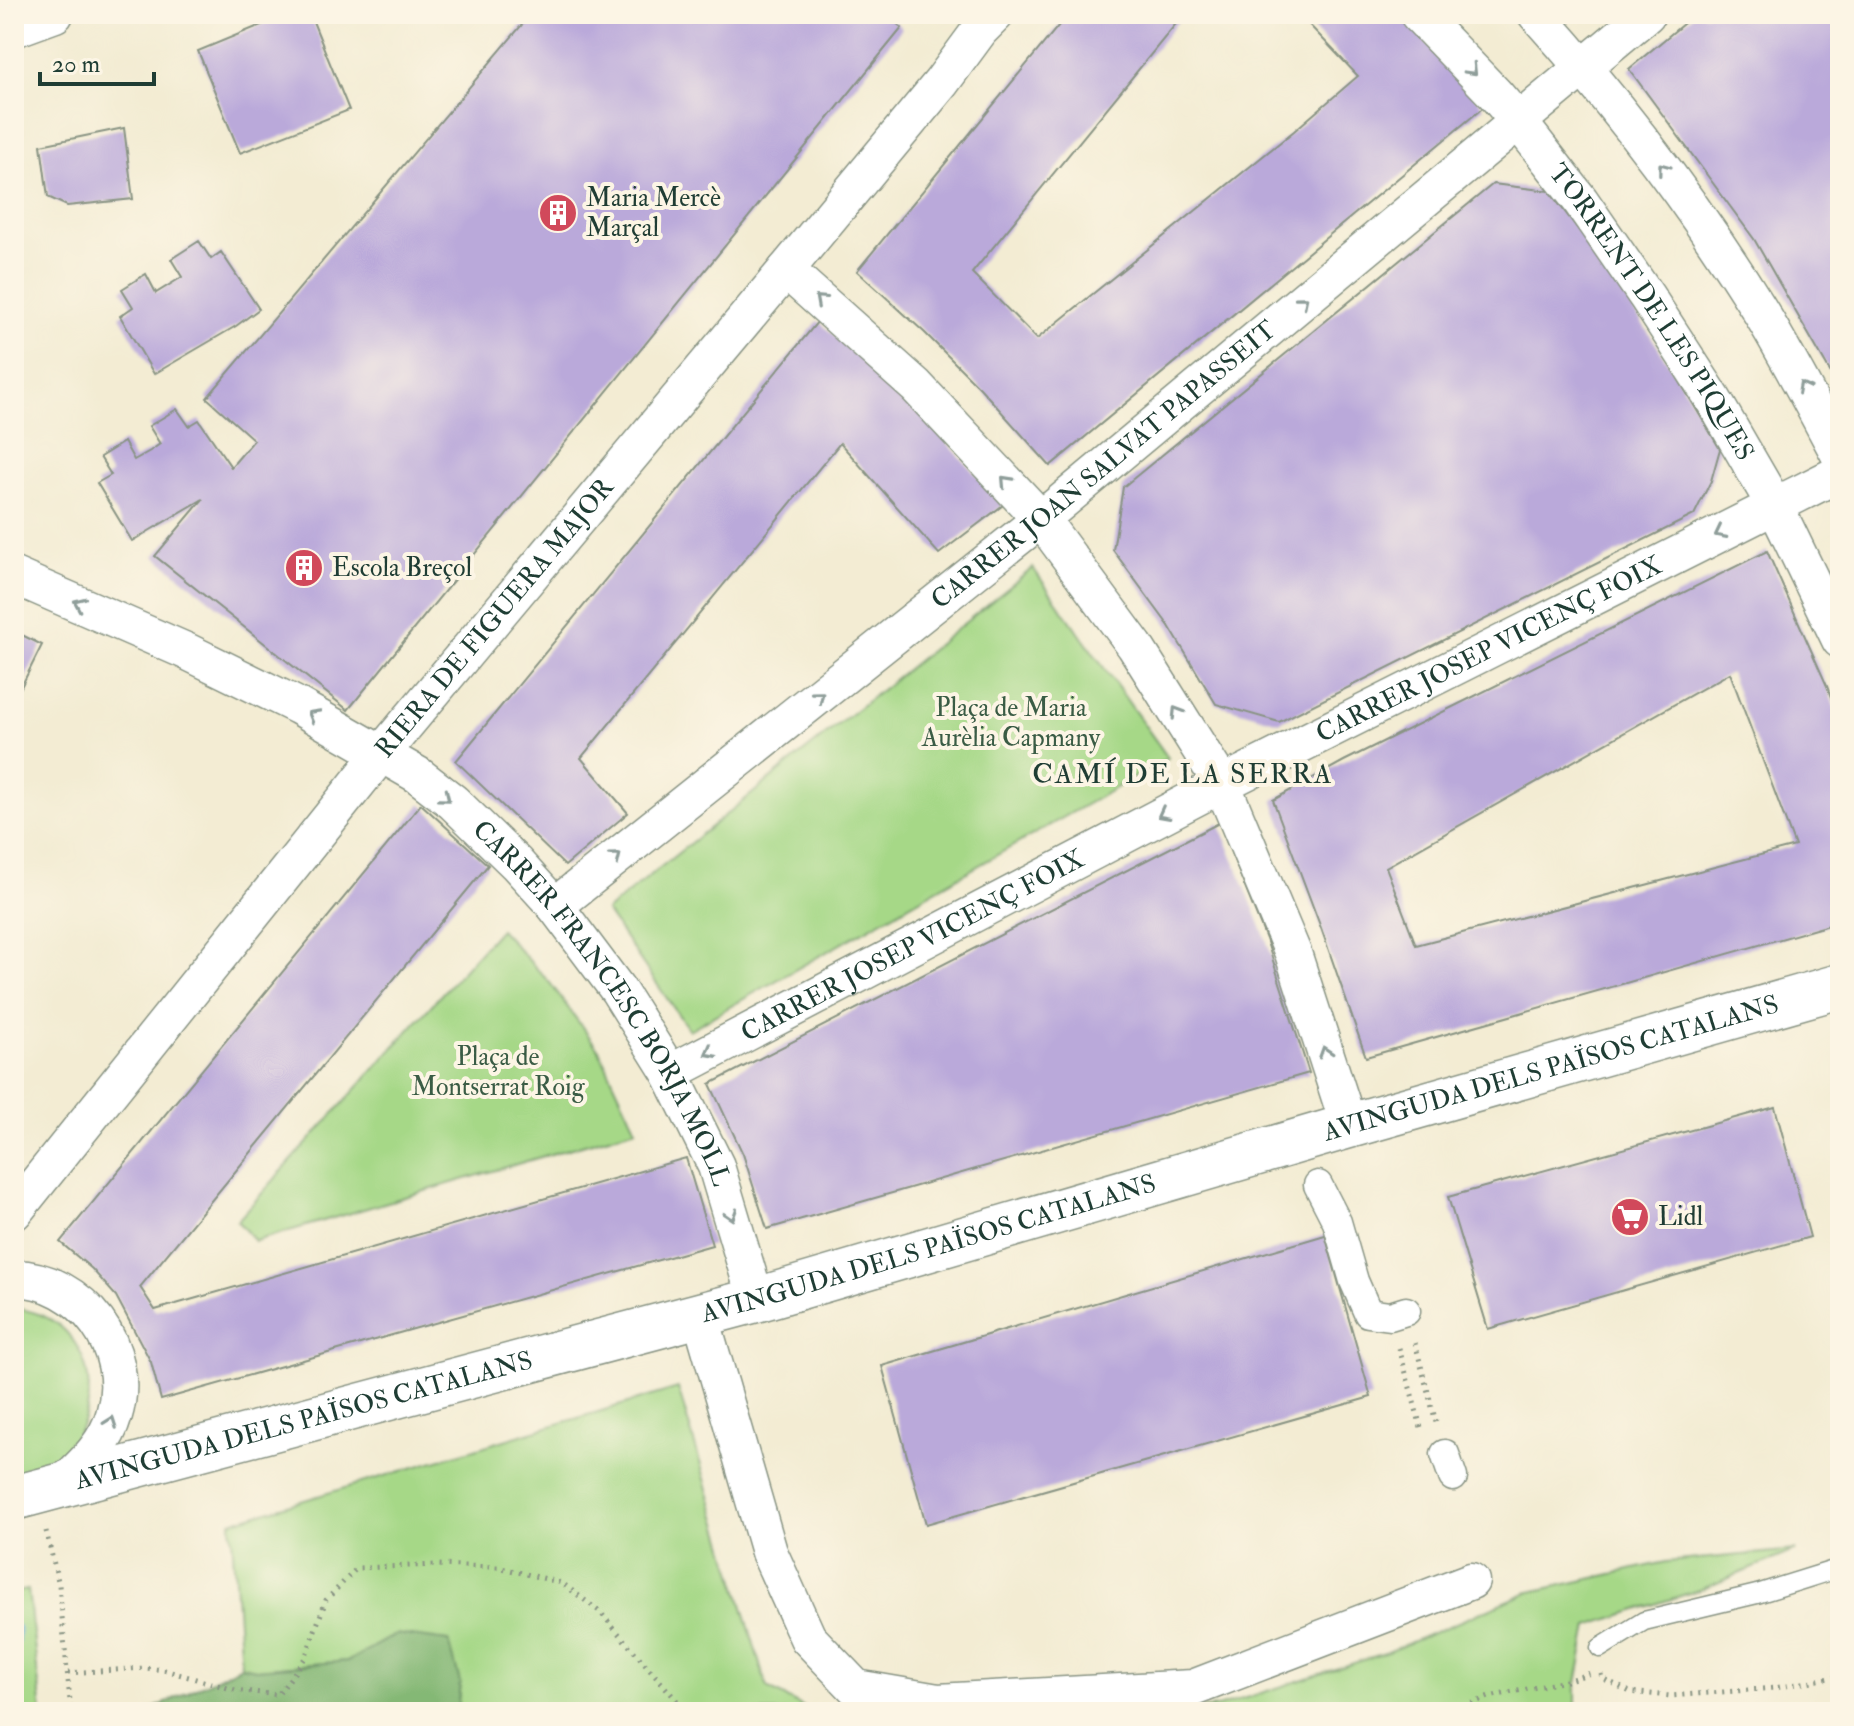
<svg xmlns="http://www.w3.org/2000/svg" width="1854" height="1726" viewBox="0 0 1854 1726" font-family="'IM FELL Double Pica',serif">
  <rect width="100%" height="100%" fill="#fcf5e5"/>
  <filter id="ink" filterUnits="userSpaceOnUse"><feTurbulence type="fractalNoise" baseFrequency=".0125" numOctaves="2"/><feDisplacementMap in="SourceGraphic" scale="16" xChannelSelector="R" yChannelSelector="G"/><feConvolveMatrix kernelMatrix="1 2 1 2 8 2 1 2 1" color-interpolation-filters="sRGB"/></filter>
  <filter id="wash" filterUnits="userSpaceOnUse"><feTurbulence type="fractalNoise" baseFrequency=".006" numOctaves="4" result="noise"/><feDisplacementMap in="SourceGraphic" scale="32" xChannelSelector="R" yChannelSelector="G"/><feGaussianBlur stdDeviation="1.8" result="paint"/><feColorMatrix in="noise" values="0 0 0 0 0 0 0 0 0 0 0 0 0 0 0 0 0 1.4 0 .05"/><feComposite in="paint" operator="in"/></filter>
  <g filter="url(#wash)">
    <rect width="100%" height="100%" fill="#f3ecd3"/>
    <g fill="#a6d887" stroke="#628a5e" stroke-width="2">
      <path d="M1033,568L1168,758L689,1030L606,911Z"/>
      <path d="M500,929L550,983L599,1050L636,1129L255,1241L237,1221Z"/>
      <path d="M14,1307C30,1311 47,1315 60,1326C96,1357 99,1416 65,1450C51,1464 33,1469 15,1475Z"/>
      <path d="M678,1388L767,1688L813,1712H457L460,1682L396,1634L348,1661L256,1669L241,1666L231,1522Z"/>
      <path d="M1796,1550L1705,1588L1588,1626L1576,1688V1712H1172L1218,1707L1388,1652L1526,1593L1666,1562Z"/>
      <path d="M28,1590L42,1712H14V1592Z"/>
    </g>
    <path fill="#84b874" stroke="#527a54" stroke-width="2" d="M396,1634L449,1641L460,1682L457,1712H147L241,1666L256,1669L348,1661Z"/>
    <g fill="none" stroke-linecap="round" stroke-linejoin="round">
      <g stroke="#61a5d6" stroke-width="11">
        <path d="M14,1641L15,1629"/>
        <path d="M14,1710L15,1712"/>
      </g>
    </g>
    <g id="blocks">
      <g fill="#baa9da" fill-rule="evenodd">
        <path d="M288,14H310L349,110L240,153L198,51Z"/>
        <path d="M531,14H886L902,28L348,710L155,556L203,499L132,541L97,483L111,475L100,457L124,442L134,460L150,451L160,444L149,426L177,409L189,426L199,420L231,467L254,440L207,398Z"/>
        <path d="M1068,14H1184L972,273L1037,339L1294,131L1358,76L1299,14H1401L1484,107L1050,466L980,388L924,332L857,271Z"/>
        <path d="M1695,14H1840V389L1754,239L1629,69Z"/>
        <path d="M124,128L133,199L67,206L48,197L41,145Z"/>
        <path d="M1493,184L1549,191L1602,261L1674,372L1720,449L1711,481L1694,515L1279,722L1216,704L1169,626L1113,550L1123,487Z"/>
        <path d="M199,241L211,259L221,252L259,309L236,326L154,374L120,316L133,307L122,289L146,274L156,293L182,277L171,259Z"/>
        <path d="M818,321L917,409L1003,505L939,554L840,443L581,758L628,813L565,866L456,761Z"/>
        <path d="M1767,551L1827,686L1840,723V922L1366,1057L1321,928L1273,800L1344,761ZM1730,673L1795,846L1416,945L1386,867Z"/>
        <path d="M14,631L42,645L14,701Z"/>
        <path d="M421,804L488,865L140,1287L155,1310L686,1158L712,1245L161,1400L151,1362L116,1296L92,1269L60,1242Z"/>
        <path d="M1219,823L1266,939L1309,1073L767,1229L743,1154L710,1084Z"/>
        <path d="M1775,1107L1810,1237L1488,1329L1448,1197Z"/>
        <path d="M1325,1235L1371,1397L926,1524L882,1366Z"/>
      </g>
    </g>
  </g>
  <g filter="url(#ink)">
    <use href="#blocks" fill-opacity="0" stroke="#899484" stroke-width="2"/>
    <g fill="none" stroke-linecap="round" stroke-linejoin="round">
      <g stroke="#899484" stroke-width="21">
        <path id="service" d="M1600,1648L1644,1621L1757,1594L1840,1568"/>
      </g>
      <g stroke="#899484" stroke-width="31">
        <g id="pedestrian">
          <path d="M1318,1185L1337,1222L1354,1281L1368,1313L1390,1316L1406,1311"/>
          <path d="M1445,1454L1453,1477"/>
        </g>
      </g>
      <g stroke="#899484" stroke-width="39">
        <g id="minor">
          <path id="s1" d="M1418,14L1495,94L1519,122L1580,200L1647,297L1713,399L1775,506L1840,640"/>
          <path d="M1536,14C1618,105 1692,202 1757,306C1787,355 1813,405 1840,456"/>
          <path d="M14,29L55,14"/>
          <path d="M786,270L916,386L1041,519L1135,646L1222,784L1293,953L1349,1126"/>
          <path id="s2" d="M14,576L186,651L298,706L418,775L453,802L516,863L555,906L618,990L670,1073L716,1166L756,1300"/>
          <path id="s3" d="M555,906L1041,519L1647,14"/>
          <path id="s4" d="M670,1073L1222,784L1840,473"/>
          <path id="s5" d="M14,1212L381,754L786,270L941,83L980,30L996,14"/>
          <path d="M14,1278C82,1279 134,1349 114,1415C106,1444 85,1463 64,1483"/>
          <path d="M700,1314L769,1552L808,1638L856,1688L938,1702L1193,1688L1471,1581"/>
        </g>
      </g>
      <g stroke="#899484" stroke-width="47">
        <g id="tertiary">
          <path id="s6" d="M14,1498L756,1300L1349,1126L1840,986"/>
        </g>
      </g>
      <g stroke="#899484" stroke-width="5" stroke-dasharray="2 6" stroke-linecap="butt">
        <path d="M1415,1343L1437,1426"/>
        <path d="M1399,1348L1422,1431"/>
        <path d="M46,1531L59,1585L71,1712"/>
        <path d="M68,1673L145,1668L164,1670L235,1690L278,1695L305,1658L326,1600L357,1568L436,1565L498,1567L562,1583L599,1611L687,1712"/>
        <path d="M1601,1674L1602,1678L1630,1692L1670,1696L1775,1688L1840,1676"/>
        <path d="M1449,1712L1489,1697L1566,1681L1591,1673"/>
      </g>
      <use href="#service" stroke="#fff" stroke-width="18"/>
      <use href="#pedestrian" stroke="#fff" stroke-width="28"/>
      <use href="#minor" stroke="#fff" stroke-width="36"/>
      <use href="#tertiary" stroke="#fff" stroke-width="44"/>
    </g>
    <defs><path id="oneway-chevron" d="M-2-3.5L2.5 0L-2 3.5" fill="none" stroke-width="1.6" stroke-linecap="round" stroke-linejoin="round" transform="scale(2)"/></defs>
    <g stroke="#8f9e9a">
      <use href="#oneway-chevron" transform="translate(1472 70) rotate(46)"/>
      <use href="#oneway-chevron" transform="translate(1663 168) rotate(-127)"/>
      <use href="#oneway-chevron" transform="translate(820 300) rotate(-138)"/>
      <use href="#oneway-chevron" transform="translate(1303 301) rotate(-40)"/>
      <use href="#oneway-chevron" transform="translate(1803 387) rotate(-118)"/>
      <use href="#oneway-chevron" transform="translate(1006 481) rotate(-133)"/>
      <use href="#oneway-chevron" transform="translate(1720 533) rotate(153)"/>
      <use href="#oneway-chevron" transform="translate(79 603) rotate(-156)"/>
      <use href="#oneway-chevron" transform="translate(819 696) rotate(-39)"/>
      <use href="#oneway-chevron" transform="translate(1177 712) rotate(-122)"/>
      <use href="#oneway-chevron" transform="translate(313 715) rotate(-150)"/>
      <use href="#oneway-chevron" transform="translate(445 797) rotate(39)"/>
      <use href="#oneway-chevron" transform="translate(1163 814) rotate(152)"/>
      <use href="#oneway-chevron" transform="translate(616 857) rotate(-39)"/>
      <use href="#oneway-chevron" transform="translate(710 1052) rotate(152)"/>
      <use href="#oneway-chevron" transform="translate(1325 1052) rotate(-108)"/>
      <use href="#oneway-chevron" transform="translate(731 1215) rotate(72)"/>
      <use href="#oneway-chevron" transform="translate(111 1422) rotate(-70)"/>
    </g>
  </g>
  <defs>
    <g id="building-disc" transform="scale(2)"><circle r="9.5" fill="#d1495b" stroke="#fcf5e5"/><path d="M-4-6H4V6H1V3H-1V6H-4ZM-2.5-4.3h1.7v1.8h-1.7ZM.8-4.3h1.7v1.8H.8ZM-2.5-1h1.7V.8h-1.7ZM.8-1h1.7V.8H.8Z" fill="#fff"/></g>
    <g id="supermarket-disc" transform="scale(2)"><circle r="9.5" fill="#d1495b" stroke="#fcf5e5"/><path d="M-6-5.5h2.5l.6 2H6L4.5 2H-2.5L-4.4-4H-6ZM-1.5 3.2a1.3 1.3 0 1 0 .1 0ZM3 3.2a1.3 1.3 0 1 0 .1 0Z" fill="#fff"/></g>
  </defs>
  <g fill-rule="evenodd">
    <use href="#building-disc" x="558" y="213"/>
    <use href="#building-disc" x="304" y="568"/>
    <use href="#supermarket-disc" x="1630" y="1217"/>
  </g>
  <g text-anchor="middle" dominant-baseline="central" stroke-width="8" stroke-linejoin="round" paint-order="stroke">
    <g font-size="26" fill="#1f3d34" stroke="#fcf5e5" text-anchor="start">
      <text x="586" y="198">Maria Mercè<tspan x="586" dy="30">Marçal</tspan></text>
      <text x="332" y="568">Escola Breçol</text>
      <text x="1658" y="1217">Lidl</text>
    </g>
    <g font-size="26" fill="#1f3d34" stroke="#fcf5e5">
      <text stroke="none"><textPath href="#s1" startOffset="380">TORRENT DE LES PIQUES</textPath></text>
      <text stroke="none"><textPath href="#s3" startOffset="704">CARRER JOAN SALVAT PAPASSEIT</textPath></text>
      <text stroke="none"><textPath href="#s5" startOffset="764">RIERA DE FIGUERA MAJOR</textPath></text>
      <text stroke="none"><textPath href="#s4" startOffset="922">CARRER JOSEP VICENÇ FOIX</textPath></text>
      <text stroke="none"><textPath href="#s4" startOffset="274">CARRER JOSEP VICENÇ FOIX</textPath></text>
      <text stroke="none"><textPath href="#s2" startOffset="748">CARRER FRANCESC BORJA MOLL</textPath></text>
      <text stroke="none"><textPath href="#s6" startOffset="1596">AVINGUDA DELS PAÏSOS CATALANS</textPath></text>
      <text stroke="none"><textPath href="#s6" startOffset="948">AVINGUDA DELS PAÏSOS CATALANS</textPath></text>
      <text stroke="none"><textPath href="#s6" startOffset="300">AVINGUDA DELS PAÏSOS CATALANS</textPath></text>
    </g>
    <g font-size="26" fill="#3a5c45" stroke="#fcf5e5">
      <text x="1011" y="708">Plaça de Maria<tspan x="1011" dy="30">Aurèlia Capmany</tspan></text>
      <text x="498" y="1057">Plaça de<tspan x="498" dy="30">Montserrat Roig</tspan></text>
    </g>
    <g font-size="28" letter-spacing="2" fill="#1f3d34" stroke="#fcf5e5">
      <text x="1183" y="774">CAMÍ DE LA SERRA</text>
    </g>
  </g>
  <rect width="1854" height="1726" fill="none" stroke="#fcf5e5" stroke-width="48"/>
  <path d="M40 72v12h114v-12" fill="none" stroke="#1f3d34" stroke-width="4"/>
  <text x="52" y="72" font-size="24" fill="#1f3d34" stroke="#fcf5e5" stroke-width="6" paint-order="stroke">20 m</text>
</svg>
